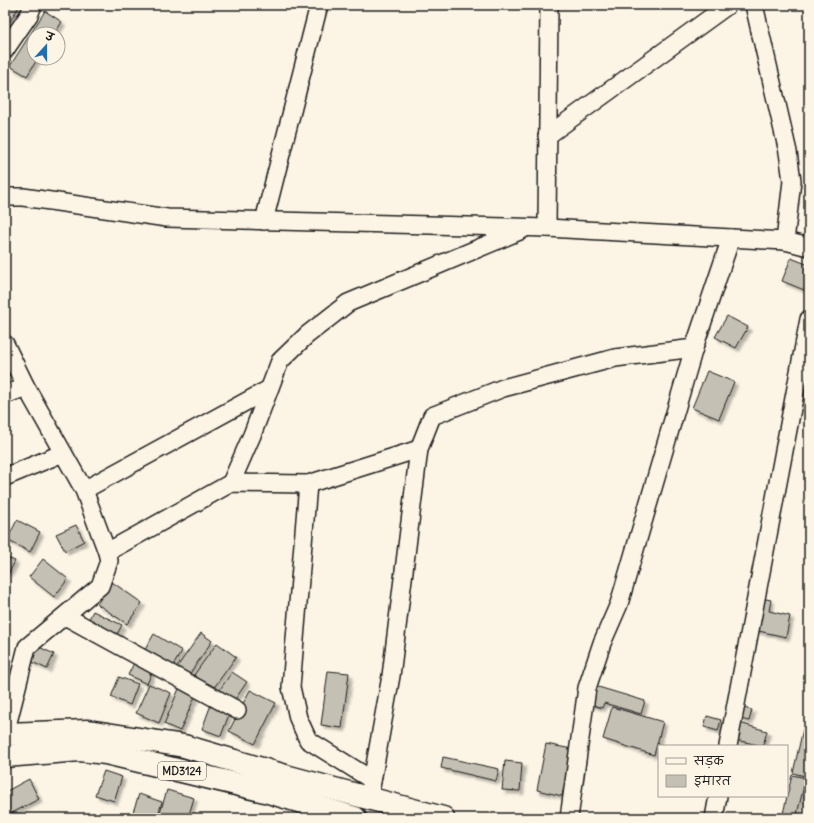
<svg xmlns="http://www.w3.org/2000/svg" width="814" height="823" viewBox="0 0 814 823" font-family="Delius,'Playpen Sans Deva',sans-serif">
  <defs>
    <filter id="shadow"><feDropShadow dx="3.5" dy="3.5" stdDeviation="1" flood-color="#0004"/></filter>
  </defs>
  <rect width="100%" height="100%" fill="#fcf5e5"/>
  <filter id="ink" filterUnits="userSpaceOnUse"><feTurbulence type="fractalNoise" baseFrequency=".025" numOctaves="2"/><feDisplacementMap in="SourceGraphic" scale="8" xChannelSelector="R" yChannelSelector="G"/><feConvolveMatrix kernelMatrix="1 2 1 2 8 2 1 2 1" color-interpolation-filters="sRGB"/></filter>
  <g filter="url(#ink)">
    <g fill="#c4c0b3" stroke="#1c1c1c" filter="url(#shadow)">
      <path d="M5,5H20L5,29Z"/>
      <path d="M45,11L62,22L54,34H34V58H38L27,76L10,66Z"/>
      <path d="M791,258L809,265V278L804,290L782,281Z"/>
      <path d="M727,316L748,327L736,348L715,337Z"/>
      <path d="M707,371L734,382L719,419L692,408Z"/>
      <path d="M17,520L40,532L30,552L7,540Z"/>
      <path d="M76,525L84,541L65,551L56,534Z"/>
      <path d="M5,557L15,561L9,573L5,571Z"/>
      <path d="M43,559L68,579L54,597L29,577Z"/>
      <path d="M112,582L142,603L127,624L97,604Z"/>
      <path d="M761,598L771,600L769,611L790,616L786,637L754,630Z"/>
      <path d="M93,611L122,625L114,640L86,625Z"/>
      <path d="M201,633L212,641L189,675L177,667Z"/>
      <path d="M154,634L182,651L171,669L143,653Z"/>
      <path d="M217,643L236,657L213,689L194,675Z"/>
      <path d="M37,646L54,654L47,669L30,661Z"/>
      <path d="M136,659L154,667L147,684L128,675Z"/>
      <path d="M328,671L349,673L342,728L321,725Z"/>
      <path d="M232,672L247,682L231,705L216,695Z"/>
      <path d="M119,677L138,684L130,705L111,697Z"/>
      <path d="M149,684L171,693L159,723L136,713Z"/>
      <path d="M181,684L197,692L180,731L164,724Z"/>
      <path d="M595,686L645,701L641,714L604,703L602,708L590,704Z"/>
      <path d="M250,690L276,703L255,744L229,731Z"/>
      <path d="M212,702L231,709L221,736L202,729Z"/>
      <path d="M612,707L663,722L654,755L603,739Z"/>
      <path d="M743,708L752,710L749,721L740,719Z"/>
      <path d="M707,716L721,720L718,731L704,727Z"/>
      <path d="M736,722L767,731L763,746L731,739Z"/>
      <path d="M803,729L809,730V777L793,773Z"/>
      <path d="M546,744L572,749L562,796L537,790Z"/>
      <path d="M443,757L499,769L496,781L441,768Z"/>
      <path d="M505,761L522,763L520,791L502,790Z"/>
      <path d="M104,771L122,777L114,801L95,795Z"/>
      <path d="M792,775L806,778L796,818H782Z"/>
      <path d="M29,779L39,799L10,814L5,804V792Z"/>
      <path d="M167,790L194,798L188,818H177L160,813Z"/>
      <path d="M139,794L162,802L157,818H131Z"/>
      <path d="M678,814L690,818H676Z"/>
    </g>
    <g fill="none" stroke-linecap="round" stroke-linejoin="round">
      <g stroke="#1c1c1c" stroke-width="20">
        <g id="street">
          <path d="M754,5L788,152L792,181L785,241"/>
          <path d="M5,50L29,15L33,5"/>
          <path d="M547,136L728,5"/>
          <path d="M5,197H23L167,218L547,228L785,241L809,247"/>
          <path d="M264,221L319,5"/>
          <path d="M547,228L549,5"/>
          <path d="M5,344L26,387L84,490L107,552L109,561L100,586L27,647L5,734"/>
          <path d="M5,395L26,387"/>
          <path d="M5,477L63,453"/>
          <path d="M231,483L252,435L280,361L307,335L348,303L522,230"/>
          <path d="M308,484L291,687L298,718L308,740L372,780"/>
          <path d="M84,490L269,389"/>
          <path d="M107,552L231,483L308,484L419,449L432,416L503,388L615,358L694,348L731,238"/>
          <path d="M65,616L237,710"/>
          <path d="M728,746L809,319"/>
          <path d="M369,798L391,676L419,449"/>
          <path d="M569,818L587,688L602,643L619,604L694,348"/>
          <path d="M714,818L718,796"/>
        </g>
      </g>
      <g stroke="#1c1c1c" stroke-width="25">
        <g id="primary">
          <path d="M5,734L88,731L184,746L289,777L443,818"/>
          <path d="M5,756L80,750L106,753L265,791L355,818"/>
        </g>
      </g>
      <use href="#street" stroke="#fcf5e5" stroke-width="17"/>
      <use href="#primary" stroke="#fcf5e5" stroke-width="22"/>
    </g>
  </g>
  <g text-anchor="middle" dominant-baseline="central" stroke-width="3" stroke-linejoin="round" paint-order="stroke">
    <rect fill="#fcf5e5" stroke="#5f5d58" stroke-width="1" x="158" y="762" width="48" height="18" rx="3"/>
    <g font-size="11" font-weight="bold" fill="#1c1c1c">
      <text x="182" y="771">MD3124</text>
    </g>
  </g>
  <rect width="814" height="823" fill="none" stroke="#fcf5e5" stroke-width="20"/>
  <rect x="10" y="10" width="794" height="803" fill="none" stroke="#1c1c1c" stroke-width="1.5" filter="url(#ink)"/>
  <rect x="658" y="745" width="130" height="52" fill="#fcf5e5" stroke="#a29e95"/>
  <rect x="666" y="758" width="20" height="6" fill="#fcf5e5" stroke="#a29e95"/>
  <text x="694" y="765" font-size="12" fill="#1c1c1c">सड़क</text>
  <rect x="666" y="775" width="20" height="12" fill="#c4c0b3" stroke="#a29e95"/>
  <text x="694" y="785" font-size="12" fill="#1c1c1c">इमारत</text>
  <g transform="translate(46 46) rotate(21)"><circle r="19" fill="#fcf5e5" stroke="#a29e95"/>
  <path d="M0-3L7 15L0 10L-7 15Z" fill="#1f6fb2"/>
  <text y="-6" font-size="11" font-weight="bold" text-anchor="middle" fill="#1c1c1c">उ</text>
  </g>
</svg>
